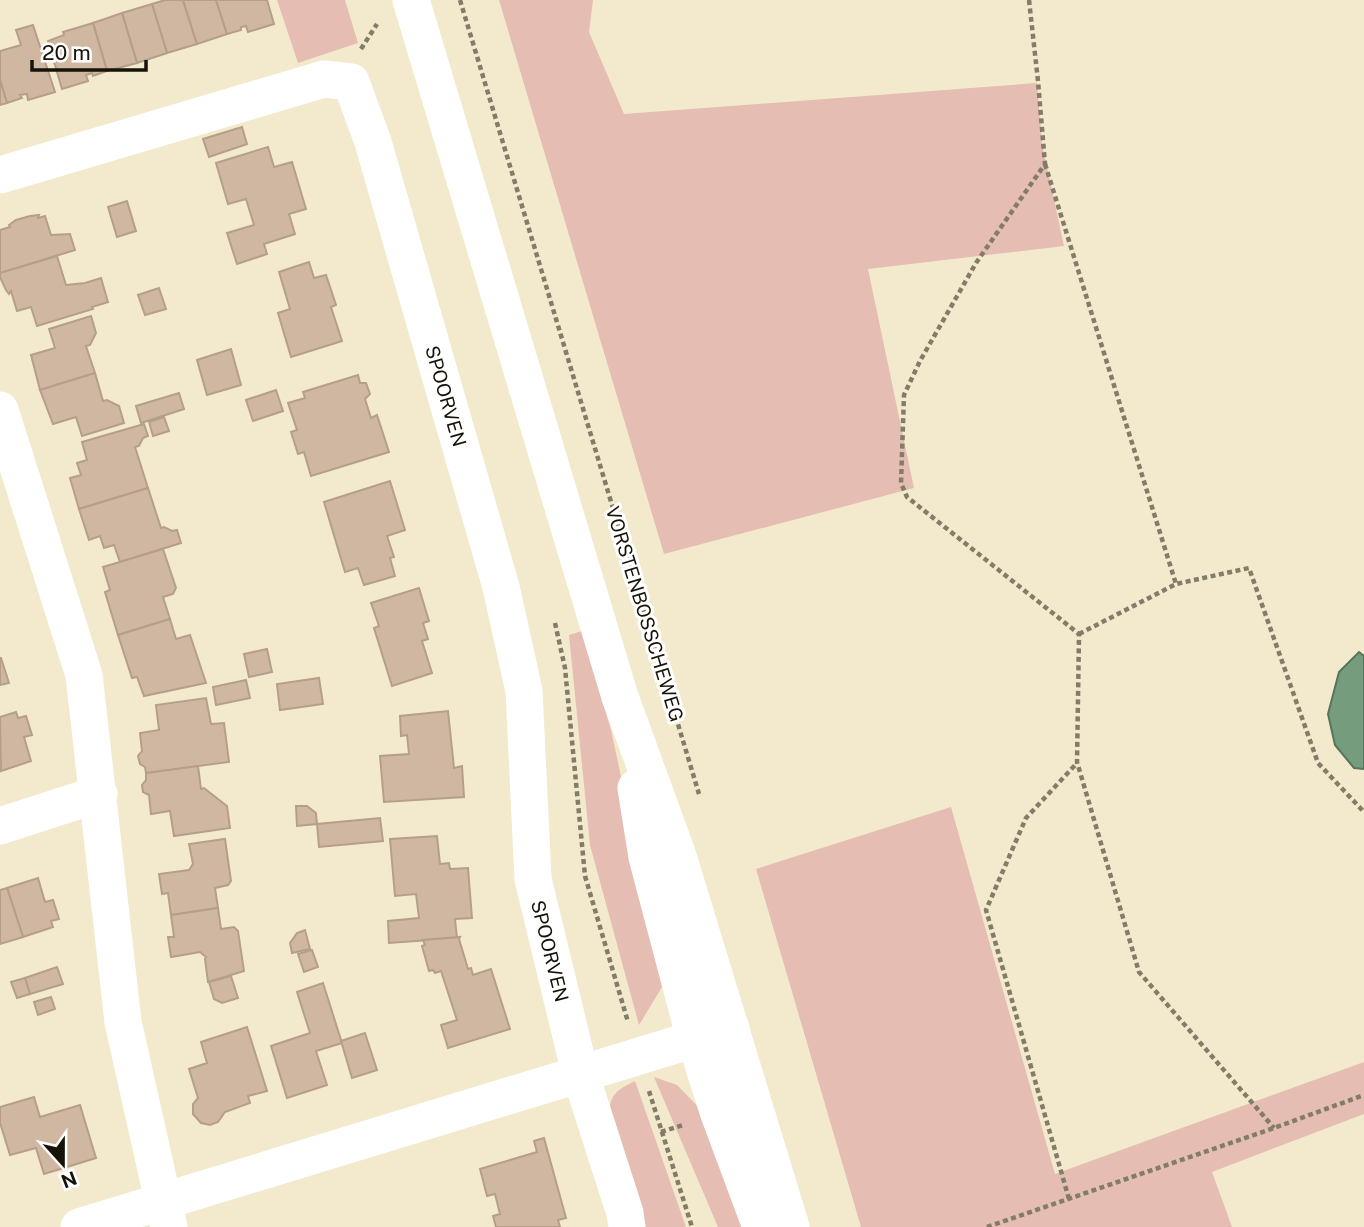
<svg xmlns="http://www.w3.org/2000/svg" width="1364" height="1227" viewBox="0 0 1364 1227" font-family="'Public Sans',sans-serif">
  <rect width="100%" height="100%" fill="#f3eacd"/>
  <g fill="#e5bdb3">
    <path d="M277,0H345L358,43L298,63Z"/>
    <path d="M499,0H593L589,32L624,114L1037,83L1042,144L1064,246L868,269L914,488L664,554Z"/>
    <path d="M582,631L611,730L665,982L639,1025L590,845L569,635Z"/>
    <path d="M951,807L1055,1174L1364,1062V1114L1212,1172L1232,1227H861L756,869Z"/>
    <path d="M654,1077L677,1085L713,1122L745,1227H718Z"/>
    <path d="M635,1081L686,1227H638L607,1119C612,1093 613,1092 635,1081Z"/>
  </g>
  <path fill="#759d7d" stroke="#58745a" stroke-width="2" d="M1359,652L1364,656V769L1354,768L1335,745L1328,714L1339,672Z"/>
  <g fill="#cfb7a2" stroke="#b69f8a" stroke-width="2">
    <path d="M165,0H183L197,44L167,53L152,4Z"/>
    <path d="M183,0H216L227,34L197,44Z"/>
    <path d="M216,0H267L274,24L248,32L246,26L241,27V30L227,34Z"/>
    <path d="M152,4L167,53L137,63L122,13Z"/>
    <path d="M122,13L137,63L107,71L93,23Z"/>
    <path d="M93,23L107,71L93,76L92,73L86,75L88,81L62,89L48,41L64,35L63,32Z"/>
    <path d="M33,25L55,92L28,100L27,94L20,95L22,98L7,103L0,80V51L21,45L16,30Z"/>
    <path d="M0,80L7,103L0,105Z"/>
    <path d="M242,127L247,144L209,157L203,139Z"/>
    <path d="M268,147L274,167L292,162L306,209L289,214L295,234L264,244L267,254L237,264L227,233L254,225L246,199L228,204L216,163Z"/>
    <path d="M127,201L136,231L117,237L108,207Z"/>
    <path d="M39,215L38,218L45,216L51,235L70,234L75,250L0,273V230L10,227L9,225L16,220L30,216Z"/>
    <path d="M57,256L66,285L85,283L101,278L108,302L92,307L93,309L37,326L31,307L17,311L11,291L9,294L6,290L0,277V273Z"/>
    <path d="M309,262L314,278L326,275L336,305L331,307L342,341L291,357L278,313L290,309L279,272Z"/>
    <path d="M159,288L166,309L145,315L138,295Z"/>
    <path d="M91,316L96,333L90,345L86,346L95,373L40,390L31,355L55,348L49,329Z"/>
    <path d="M231,349L241,385L207,395L197,360Z"/>
    <path d="M95,373L103,401L107,400L119,406L124,423L82,436L76,417L53,424L40,390Z"/>
    <path d="M358,375L360,383H366L370,394L365,399L371,418L377,415L389,452L311,476L304,452L298,454L291,432L297,430L288,403L305,398L303,392Z"/>
    <path d="M276,390L283,411L253,421L246,400Z"/>
    <path d="M179,393L184,409L141,423L136,406Z"/>
    <path d="M164,417L169,431L153,436L149,422Z"/>
    <path d="M144,424L148,436L143,438L139,446L135,447L148,488L79,509L70,478L81,475L77,463L87,460L82,442Z"/>
    <path d="M390,481L405,530L387,536L394,557L390,558L395,576L364,585L358,568L345,572L324,502Z"/>
    <path d="M148,488L161,528L164,527L172,531L177,530L181,543L120,562L114,545L104,548L100,536L89,540L79,509Z"/>
    <path d="M163,549L176,588L173,594L163,597L170,619L118,635L105,592L110,590L103,567Z"/>
    <path d="M419,588L429,621L423,623L428,639L422,641L432,673L392,686L374,628L379,626L371,603Z"/>
    <path d="M170,619L176,639L190,635L206,683L144,696L137,677L132,678L118,635Z"/>
    <path d="M267,649L272,672L249,677L244,654Z"/>
    <path d="M0,658H1L9,683L0,685Z"/>
    <path d="M319,678L323,704L280,710L277,684Z"/>
    <path d="M246,680L250,698L216,705L213,687Z"/>
    <path d="M206,698L211,724L224,723L229,762L146,773L145,767L140,764L138,756L142,751L140,733L159,730L156,705Z"/>
    <path d="M448,711L454,768L462,766L464,797L384,802L380,756L409,754L407,735L401,736L400,716Z"/>
    <path d="M16,712L18,718L26,716L32,735L24,737L31,761L1,771L0,717Z"/>
    <path d="M198,766L201,789L204,788L227,806L230,828L174,836L170,811L151,814L149,795L143,792L142,785L146,780V773Z"/>
    <path d="M296,806H307L316,813L317,824L297,826Z"/>
    <path d="M380,818L383,841L319,847L317,824Z"/>
    <path d="M437,836L440,864L449,863L450,869L468,868L472,918L455,919L457,938L389,943L388,921L419,918L416,894L395,896L390,839Z"/>
    <path d="M225,839L231,881L228,885L215,888L218,908L171,915L168,893L162,894L159,874L189,870L193,864L189,844Z"/>
    <path d="M38,878L45,902L53,900L59,919L51,921L53,927L23,937L7,888Z"/>
    <path d="M7,888L23,937L0,944V890Z"/>
    <path d="M218,908L221,929L234,927L238,931L244,971L208,982L205,959L206,957L200,952L171,957L168,937H174L171,915Z"/>
    <path d="M305,930L310,949L292,953L290,943L297,933Z"/>
    <path d="M460,937L459,939L468,969L471,968L473,975L491,969L510,1029L448,1048L441,1025L457,1020L441,971L435,973L433,970L429,971L422,946L425,945L423,940Z"/>
    <path d="M312,950L318,967L304,972L298,954Z"/>
    <path d="M57,967L63,984L30,994L25,978Z"/>
    <path d="M231,976L238,998L222,1003L214,999L209,982Z"/>
    <path d="M25,978L30,994L17,998L11,982Z"/>
    <path d="M323,983L342,1043L316,1051L327,1085L287,1098L271,1046L310,1033L297,992Z"/>
    <path d="M51,997L55,1009L38,1015L34,1002Z"/>
    <path d="M247,1027L267,1091L248,1096L250,1103L225,1112L218,1122L210,1125L201,1123L193,1114V1104L198,1098L189,1069L207,1063L201,1042Z"/>
    <path d="M365,1033L377,1070L352,1078L341,1041Z"/>
    <path d="M34,1097L40,1117L80,1105L96,1158L44,1174L36,1148L10,1155L0,1123V1107Z"/>
    <path d="M544,1138L566,1218L558,1220L560,1227H496L493,1216L500,1214L495,1194L487,1196L480,1169L537,1152L534,1141Z"/>
  </g>
  <g fill="none" stroke-linecap="round" stroke-linejoin="round">
    <g stroke="#827c68" stroke-width="4.5" stroke-dasharray="5 3.5" stroke-linecap="butt">
      <path d="M460,0L699,794"/>
      <path d="M1029,0L1038,81L1045,164L976,263L920,361L904,395L901,483L907,497L1079,634L1077,762L1139,972L1274,1128"/>
      <path d="M361,49L377,24"/>
      <path d="M1045,164L1176,584"/>
      <path d="M555,623L565,668L585,876L628,1022"/>
      <path d="M1079,634L1176,584L1249,568L1318,763L1364,812"/>
      <path d="M649,1091L692,1227"/>
      <path d="M661,1132L683,1125"/>
      <path d="M1069,1199L986,910L1026,818L1077,763"/>
      <path d="M987,1227L1274,1128L1364,1095"/>
    </g>
    <g stroke="#fff" stroke-width="37">
      <path d="M411,0L620,697L677,853L791,1227"/>
      <path d="M0,175L324,79L351,82L373,142L501,587L524,691L533,879L580,1073L625,1213L627,1227"/>
      <path d="M0,410L84,675L123,1022L169,1227"/>
      <path d="M636,788L647,857L695,1039L719,1114L761,1227"/>
      <path d="M0,826L99,794"/>
      <path d="M79,1227L731,1028"/>
    </g>
  </g>
  <g text-anchor="middle" dominant-baseline="central" stroke-width="6" stroke-linejoin="round" paint-order="stroke">
    <g font-size="19" fill="#161309" stroke="#fff">
      <text transform="translate(446 396) rotate(74)">SPOORVEN</text>
      <text transform="translate(645 614) rotate(73)">VORSTENBOSSCHEWEG</text>
      <text transform="translate(550 951) rotate(76)">SPOORVEN</text>
    </g>
  </g>
  <g transform="translate(63 1164) rotate(159)" stroke="#ffffff" stroke-width="5" paint-order="stroke">
  <path d="M0-5L12 26L0 18L-12 26Z" fill="#161309"/>
  <text y="-10" font-size="19" font-weight="bold" text-anchor="middle" fill="#161309">N</text>
  </g>
  <path d="M32 60v10h114v-10" fill="none" stroke="#161309" stroke-width="3.5"/>
  <text x="42" y="60" font-size="21" fill="#161309" stroke="#ffffff" stroke-width="5" paint-order="stroke">20 m</text>
</svg>
